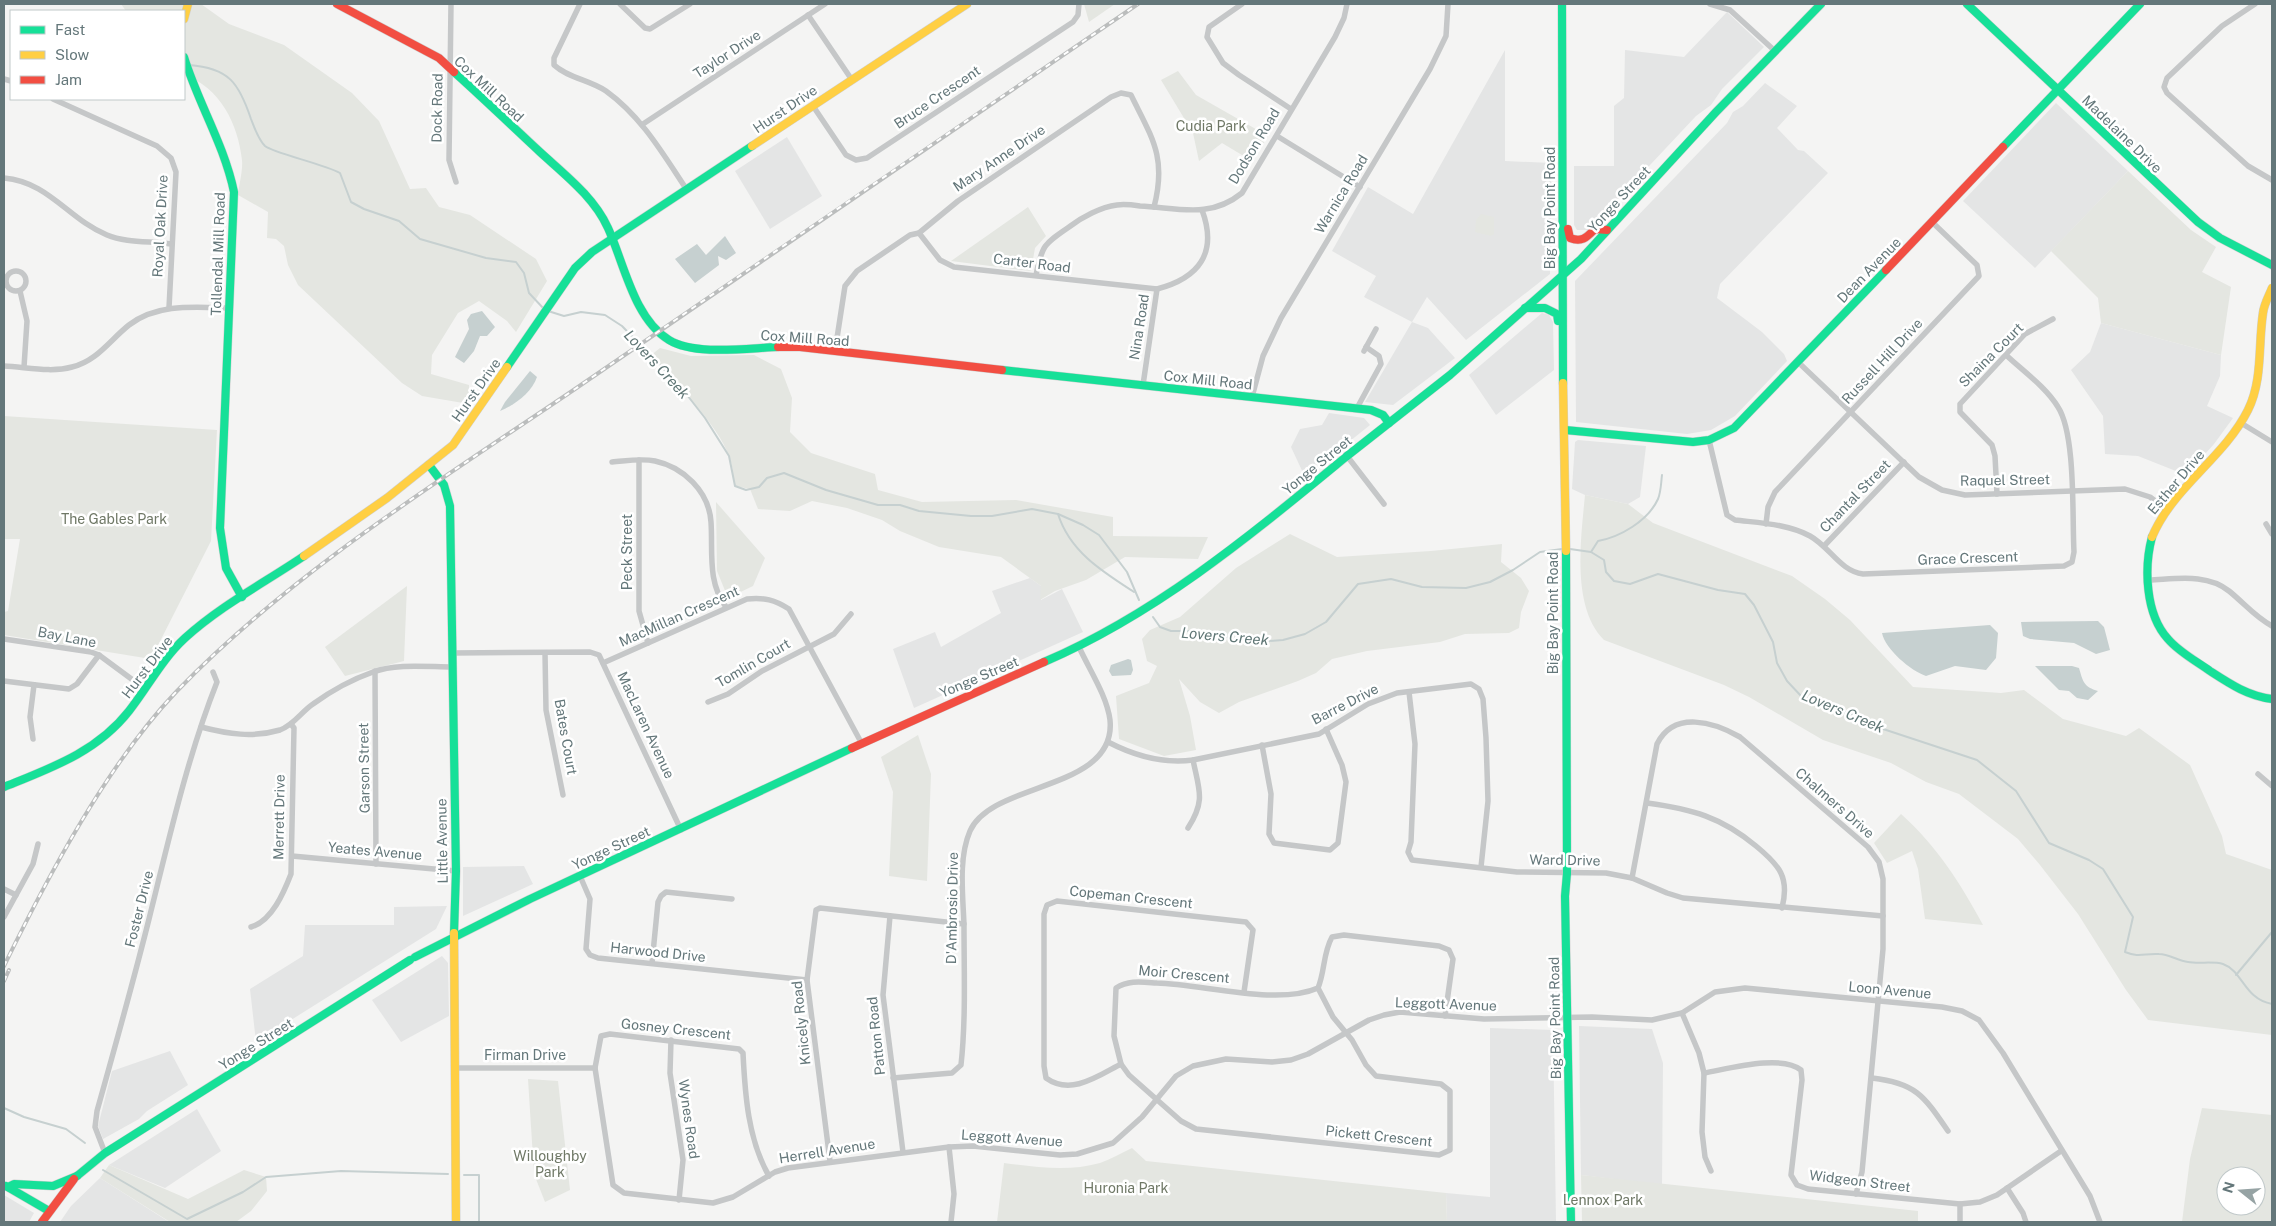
<svg xmlns="http://www.w3.org/2000/svg" width="2276" height="1226" viewBox="0 0 2276 1226" font-family="'Public Sans',sans-serif">
  <rect width="100%" height="100%" fill="#f4f4f3"/>
  <g fill="#e4e5e5">
    <path d="M1727,12L1764,47L1722,89L1711,105L1696,116L1589,230H1577L1574,225V166H1614V106L1624,98L1625,50L1684,57Z"/>
    <path d="M1505,50V161L1551,163L1550,274L1466,340L1427,297L1412,322L1428,328L1455,358L1393,405L1365,402L1412,322L1364,297L1376,276L1332,251L1368,187L1413,214Z"/>
    <path d="M1765,83L1797,106L1777,128L1798,150L1804,151L1828,173L1720,284L1717,298L1762,332L1784,354L1787,361L1735,416L1711,430L1687,434L1576,422L1575,281L1727,123L1733,112L1743,106Z"/>
    <path d="M2056,103L2128,171L2035,268L1963,201Z"/>
    <path d="M787,137L822,196L770,229L735,171Z"/>
    <path d="M1542,313L1549,315L1553,322L1554,370L1496,415L1469,375Z"/>
    <path d="M2101,323L2221,355L2220,376L2207,406L2233,418L2214,444L2186,475L2138,456L2105,454L2103,416L2071,370L2090,352Z"/>
    <path d="M1329,413L1364,418L1370,425L1305,477L1291,447L1300,429L1322,425Z"/>
    <path d="M1578,440L1646,446L1640,497L1628,504L1585,495L1572,489L1575,442Z"/>
    <path d="M1030,578L1041,586V600L1062,589L1083,632L914,708L893,649L935,632L941,647L1001,613L992,591Z"/>
    <path d="M524,866L533,884L463,916V867Z"/>
    <path d="M447,906L436,929L256,1042L250,989L303,956L305,925H394V907Z"/>
    <path d="M442,956L448,963L449,1016L401,1042L372,1000Z"/>
    <path d="M1579,1026L1652,1029L1663,1063L1662,1185L1581,1175Z"/>
    <path d="M1490,1028L1553,1030L1556,1222H1447L1446,1193L1490,1197Z"/>
    <path d="M170,1051L188,1085L147,1111L139,1119L103,1139L98,1126L112,1071Z"/>
    <path d="M197,1109L221,1151L165,1188L109,1165Z"/>
    <path d="M100,1178L166,1220L170,1222H60L71,1206Z"/>
    <path d="M4,1195L34,1213L29,1222H4Z"/>
  </g>
  <g fill="#e4e6e1" fill-rule="evenodd">
    <path d="M121,4H201L229,24L284,45L352,93L379,121L410,189L426,188L439,207L470,215L536,259L547,281L516,332L507,321L479,301L458,313L432,355L431,374L469,385V404L422,396L402,383L298,285L288,265L284,246L276,239L267,238L268,212L238,195C239,184 243,171 242,160C238,124 220,87 184,75V11H126Z"/>
    <path d="M1084,4H1115L1089,22Z"/>
    <path d="M1178,71L1196,95L1268,136L1252,161L1222,143L1199,161L1193,133L1161,80Z"/>
    <path d="M2128,171L2191,230L2216,247L2202,272L2231,287L2221,355L2101,323L2098,298L2051,251Z"/>
    <path d="M1028,207L1046,236L1035,248L1031,271L951,261Z"/>
    <path d="M1481,214L1494,217V234L1491,236L1475,232L1476,220Z"/>
    <path d="M660,348L691,356L754,355L781,369L792,398L790,432L811,453L875,474L878,490L922,502L1016,500L1113,517V536L1208,537L1198,559L1125,557L1086,580L1055,591L1040,600L1041,586L1001,557L939,547L900,531L882,520L847,508L812,501L790,511L758,509L750,489L735,486C733,477 733,465 729,456C718,425 674,380 650,356Z"/>
    <path d="M4,416L217,430L211,541L151,659L4,635V612L8,611L20,539H4Z"/>
    <path d="M1585,495L1628,504L1653,523L1792,576L1825,599L1850,620L1913,687L2001,693L2024,690L2063,719L2126,736L2139,728L2190,765L2222,836L2226,854L2272,870V1035L2148,1020L2126,990L2078,914L2040,865L2018,839L1959,794L1926,782L1891,763L1823,740L1749,697L1724,685L1604,640C1571,607 1581,538 1585,495Z"/>
    <path d="M716,502L765,558L753,586L728,598L717,571Z"/>
    <path d="M1290,534L1337,557L1431,551L1502,544L1501,562L1521,578L1529,591L1521,612L1519,628L1509,633L1465,634L1440,642L1367,651L1332,659L1316,673L1298,681L1239,702L1219,713L1200,702L1179,679L1190,716L1196,750L1164,756L1119,739L1116,696L1149,683L1157,666L1147,661L1142,639L1150,630L1180,617L1236,568Z"/>
    <path d="M407,586L404,661L345,676L325,647Z"/>
    <path d="M918,735L931,774L927,881L889,876L893,792L881,757Z"/>
    <path d="M1901,814C1936,845 1961,884 1983,925L1925,919L1918,869L1912,851L1887,863L1874,843Z"/>
    <path d="M528,1079L558,1081L570,1190L545,1202L534,1174Z"/>
    <path d="M2202,1108L2272,1115V1222H2182L2190,1159ZM2226,1176H2256V1206H2226Z"/>
    <path d="M1132,1148L1146,1161L1446,1193L1447,1222H997L1004,1163C1036,1167 1068,1172 1100,1163C1111,1159 1121,1153 1132,1148Z"/>
    <path d="M109,1165L188,1199L244,1170L266,1177L267,1191L251,1211L236,1222H170L100,1178Z"/>
    <path d="M1581,1175L1918,1211V1222H1582Z"/>
  </g>
  <g fill="#c6d0d0">
    <path d="M725,236L736,253L726,260L718,256L719,265L695,283L675,259L697,244L706,255Z"/>
    <path d="M482,311L495,327L487,336H480L474,351L464,363L455,357L469,329L467,320L471,314Z"/>
    <path d="M530,371L537,377C532,392 515,405 500,411L505,402Z"/>
    <path d="M2098,621L2104,627L2110,650L2096,654L2074,643L2030,639L2023,636L2021,622Z"/>
    <path d="M1990,625L1998,633L1996,658L1986,670L1955,666L1926,676C1911,671 1885,649 1882,633Z"/>
    <path d="M1128,659L1131,660L1133,670L1131,675L1112,676L1109,671L1111,665Z"/>
    <path d="M2035,666H2072L2079,668C2083,682 2084,687 2098,691L2088,700L2077,698L2069,691L2059,690Z"/>
  </g>
  <g fill="none" stroke-linecap="round" stroke-linejoin="round">
    <g stroke="#c6d0d0" stroke-width="2">
      <path d="M189,65C229,68 239,83 251,119C255,129 258,139 265,146C273,153 324,164 340,173L351,202L364,209L399,221L420,239L486,258L516,262L524,273L529,293L544,309"/>
      <path d="M548,311L564,316L581,312L605,315L622,326L680,386L705,418L729,456L735,486L746,490L759,487L767,478L784,473L826,490L878,505H900L919,511L971,516H992L1032,509L1058,514L1083,525L1099,535L1127,572L1139,600"/>
      <path d="M1058,514C1070,552 1103,572 1134,592"/>
      <path d="M1570,549L1591,552L1604,560L1606,572L1614,581L1630,584L1658,574L1718,590L1745,594L1754,605L1773,642L1777,663L1787,681L1802,697L1859,717L1874,726L1977,760L2016,791L2049,843L2089,860L2103,869L2133,917L2125,952C2140,958 2144,953 2159,954C2169,954 2178,961 2188,962C2199,964 2213,961 2223,964C2243,971 2244,999 2272,1004"/>
      <path d="M1591,552L1598,541C1620,537 1648,521 1658,499C1661,492 1661,483 1662,475"/>
      <path d="M1153,617L1160,627L1171,631H1209L1231,638L1256,642L1283,640L1305,634L1326,622L1358,584L1391,579L1422,587L1466,588L1490,582L1513,570L1540,552L1562,549"/>
      <path d="M2236,975L2272,932"/>
      <path d="M4,1108L24,1117L66,1129L85,1143"/>
      <path d="M103,1170L187,1219L243,1192L266,1177L341,1171L448,1174"/>
      <path d="M464,1175H479V1222"/>
    </g>
    <g stroke="#cfd0d0" stroke-width="9">
      <g id="fast">
        <path d="M1562,4L1563,383"/>
        <path d="M1967,4L2198,222L2220,238L2272,265"/>
        <path d="M184,57C198,103 224,144 234,192L220,528L226,568L242,597"/>
        <path d="M454,72C483,98 511,125 540,152C565,175 594,197 608,228C624,263 634,319 669,340C695,356 748,348 778,347"/>
        <path d="M2003,147L2140,4"/>
        <path d="M1525,308H1545L1557,314L1558,321"/>
        <path d="M507,367L575,268L592,252L752,146"/>
        <path d="M1002,370L1371,410L1383,415L1389,423L1347,456"/>
        <path d="M1389,423L1450,375L1581,259L1716,112L1821,4"/>
        <path d="M1565,430L1693,442L1709,440L1734,428L1886,270"/>
        <path d="M429,465L444,485L450,506L456,871L454,933"/>
        <path d="M2152,537C2144,567 2145,614 2168,639C2179,652 2196,661 2210,671C2230,684 2248,696 2272,699"/>
        <path d="M1566,551L1567,873"/>
        <path d="M1044,662C1158,613 1252,534 1347,456"/>
        <path d="M4,787C51,768 97,752 129,711C148,687 162,659 185,638C220,606 264,583 304,556"/>
        <path d="M1567,873L1565,896L1571,1222"/>
        <path d="M415,957L530,899L852,748"/>
        <path d="M77,1176L105,1153L410,960"/>
        <path d="M6,1186L49,1211"/>
        <path d="M8,1187L14,1184L53,1186L77,1176"/>
      </g>
    </g>
    <g stroke="#cfd0d0" stroke-width="9">
      <g id="slow">
        <path d="M184,19L188,4"/>
        <path d="M752,146L967,4"/>
        <path d="M1563,383L1566,551"/>
        <path d="M2152,537C2173,487 2224,458 2248,410C2263,380 2258,345 2263,313C2264,304 2269,296 2272,288"/>
        <path d="M304,556L387,498L453,445L507,367"/>
        <path d="M454,933L456,1222"/>
      </g>
    </g>
    <g stroke="#cfd0d0" stroke-width="9">
      <g id="jam">
        <path d="M337,4L439,58L454,72"/>
        <path d="M1568,229L1570,238C1582,243 1587,237 1595,229L1607,230"/>
        <path d="M1886,270L2003,147"/>
        <path d="M778,347H800L1002,370"/>
        <path d="M852,748L1044,662"/>
        <path d="M42,1222L74,1179"/>
      </g>
    </g>
    <g stroke="#c5c7c8" stroke-width="5.5">
      <path d="M451,4L449,160L456,182"/>
      <path d="M580,4L554,58V65C568,78 590,80 606,91C642,117 663,154 687,190"/>
      <path d="M620,4L645,28L650,29L690,4"/>
      <path d="M1242,4L1209,27L1207,37L1223,63L1239,75L1291,109"/>
      <path d="M1710,4L1730,10L1775,51"/>
      <path d="M2255,4L2222,26L2167,78L2164,87L2167,93L2248,166L2272,180"/>
      <path d="M808,15L852,80"/>
      <path d="M4,79L11,81"/>
      <path d="M53,99L157,146L171,158L176,172L169,308"/>
      <path d="M813,106L846,155L856,160L867,158L1073,22L1078,15L1079,4"/>
      <path d="M643,124L825,4"/>
      <path d="M1277,136L1360,187"/>
      <path d="M4,178C49,182 68,219 107,235C126,243 151,241 171,244"/>
      <path d="M919,233L940,260L954,267L1157,289C1199,278 1218,253 1202,210"/>
      <circle cx="16" cy="281" r="10"/>
      <path d="M1036,275C1042,245 1044,244 1069,227C1082,217 1101,207 1117,205C1124,204 1133,205 1140,206C1179,208 1210,219 1242,193L1335,37L1344,18L1347,4"/>
      <path d="M20,291L27,321L24,367"/>
      <path d="M835,351L845,286L857,271L910,235L919,233L958,201L1111,97L1121,93L1131,95C1152,138 1167,157 1154,207"/>
      <path d="M1364,351L1376,329"/>
      <path d="M1798,362L1919,477L1942,490L1965,495L2125,489L2150,497L2167,510"/>
      <path d="M4,366C26,367 51,373 72,367C97,361 110,340 129,325C157,303 195,307 229,308"/>
      <path d="M1143,385L1157,289"/>
      <path d="M1252,397L1263,356L1281,318L1430,69L1446,36L1448,4"/>
      <path d="M1357,408L1381,364L1379,356L1366,347"/>
      <path d="M2241,423L2272,442"/>
      <path d="M1709,440L1727,515L1735,520C1760,523 1788,524 1810,536C1830,547 1840,571 1863,574L2064,566L2072,562L2074,552C2072,516 2076,435 2058,407C2046,387 2023,371 2006,355"/>
      <path d="M1347,456L1384,504"/>
      <path d="M639,460V611L648,643"/>
      <path d="M612,462C626,461 641,458 655,461C683,467 709,491 711,522C713,551 707,582 726,607"/>
      <path d="M1997,494L1995,456L1992,445L1960,412V404L2025,334L2053,319"/>
      <path d="M1766,524L1768,507L1775,492L1979,276L1977,265L1932,222"/>
      <path d="M2266,524L2272,534"/>
      <path d="M1824,546L1904,462"/>
      <path d="M2149,580C2176,579 2207,573 2229,591C2244,603 2255,617 2272,626"/>
      <path d="M4,639L91,652L99,655L145,689"/>
      <path d="M453,653L590,652L599,655L681,830"/>
      <path d="M545,653L546,710L563,795"/>
      <path d="M603,663L747,599C764,597 775,600 789,609L862,744"/>
      <path d="M375,671L376,864"/>
      <path d="M4,681L69,689L77,684L99,655"/>
      <path d="M1409,692L1415,744L1411,842L1408,852L1412,860L1517,872L1606,873L1632,878L1667,893L1683,898L1883,916"/>
      <path d="M708,702L728,694L762,671L834,634L851,614"/>
      <path d="M201,727C228,734 253,738 280,730C294,725 301,712 313,704C331,691 353,679 373,672C397,663 428,667 453,667"/>
      <path d="M33,739L30,717L34,685"/>
      <path d="M1108,742C1135,756 1163,764 1193,760L1319,734L1368,704L1397,693L1471,684L1479,689L1483,699L1486,738L1488,801L1481,867"/>
      <path d="M1262,745L1271,794L1269,834L1274,843L1330,850L1338,843L1346,782L1342,765L1326,729"/>
      <path d="M2258,774L2272,786"/>
      <path d="M1647,803C1692,809 1721,817 1756,846C1779,865 1790,877 1782,908"/>
      <path d="M1188,828C1206,800 1199,790 1193,760"/>
      <path d="M292,856L456,871"/>
      <path d="M580,876L590,899L586,949L590,955L598,958L807,980"/>
      <path d="M1632,878L1657,744C1674,710 1714,722 1740,737L1868,847L1879,862L1883,879V949L1862,1172L1856,1194"/>
      <path d="M4,889L16,895"/>
      <path d="M890,916L883,995L903,1152"/>
      <path d="M4,917L33,864L38,844"/>
      <path d="M251,927C272,921 284,892 291,874L294,728L291,724"/>
      <path d="M652,963L658,902L661,896L666,892L732,899"/>
      <path d="M1318,988C1277,1006 1202,984 1157,983C1141,982 1129,980 1116,988L1114,1036L1121,1064L1129,1075L1181,1121L1196,1129L1439,1155L1450,1150V1091L1441,1084L1376,1076L1366,1065L1352,1040L1333,1017L1318,988C1325,971 1323,953 1332,937L1344,935L1439,946L1449,950L1453,959L1445,1016"/>
      <path d="M1682,1013L1699,1053L1704,1073L1702,1132L1705,1157L1711,1171"/>
      <path d="M671,1040L670,1073L683,1160L679,1200"/>
      <path d="M1121,1064C1098,1076 1071,1096 1046,1078L1044,1066V914L1047,905L1057,901L1246,922L1253,930L1244,992"/>
      <path d="M455,1068H595"/>
      <path d="M1704,1073C1728,1069 1781,1054 1801,1070L1802,1080L1791,1175L1797,1185L1808,1189L1960,1204L1980,1202L1997,1195L2061,1151"/>
      <path d="M893,1078L952,1073L961,1065C966,1019 964,972 964,925C963,895 958,859 970,831C992,781 1117,791 1110,720C1107,696 1089,669 1079,647"/>
      <path d="M1872,1078C1916,1083 1924,1096 1948,1131"/>
      <path d="M949,1147L954,1194L951,1222"/>
      <path d="M105,1153L95,1127L97,1111C115,1047 133,983 149,919C169,839 187,758 217,682L213,672"/>
      <path d="M830,1161L807,980L816,910L820,908L964,924"/>
      <path d="M769,1176C748,1140 745,1094 743,1053L739,1049L610,1034L601,1036L595,1068L613,1185L624,1193L713,1203L733,1197L775,1172L788,1168L949,1147L973,1146L1060,1155L1077,1154L1113,1143L1142,1117L1176,1076L1193,1066L1226,1059L1272,1062L1291,1060L1308,1054L1369,1020L1384,1015L1400,1012L1484,1019L1592,1017L1652,1020L1682,1013L1715,992L1745,988L1942,1007L1962,1011L1979,1020L2003,1053L2090,1196L2100,1222"/>
      <path d="M2007,1188L2023,1213L2026,1222"/>
      <path d="M1960,1222V1204"/>
    </g>
    <use href="#fast" stroke="#16e098" stroke-width="8"/>
    <use href="#slow" stroke="#ffcf43" stroke-width="8"/>
    <use href="#jam" stroke="#f24e42" stroke-width="8"/>
    <g stroke="#bbbdbd" stroke-width="4">
      <g id="rail">
        <path d="M4,966C48,876 108,763 177,691C293,571 438,482 575,389C762,260 950,132 1138,4"/>
        <path d="M4,981L9,970"/>
      </g>
    </g>
    <use href="#rail" stroke="#fff" stroke-width="2" stroke-dasharray="5.5" stroke-linecap="butt"/>
  </g>
  <g text-anchor="middle" dominant-baseline="central" stroke-width="5" stroke-linejoin="round" paint-order="stroke">
    <g font-size="14" fill="#64777a" stroke="#fff">
      <text transform="translate(727 54) rotate(-33)">Taylor Drive</text>
      <text transform="translate(489 89) rotate(43)">Cox Mill Road</text>
      <text transform="translate(937 97) rotate(-34)">Bruce Crescent</text>
      <text transform="translate(437 108) rotate(-89)">Dock Road</text>
      <text transform="translate(785 109) rotate(-34)">Hurst Drive</text>
      <text transform="translate(2122 134) rotate(44)">Madelaine Drive</text>
      <text transform="translate(1254 146) rotate(-59)">Dodson Road</text>
      <text transform="translate(999 158) rotate(-34)">Mary Anne Drive</text>
      <text transform="translate(1341 194) rotate(-59)">Warnica Road</text>
      <text transform="translate(1619 199) rotate(-47)">Yonge Street</text>
      <text transform="translate(1550 208) rotate(-90)">Big Bay Point Road</text>
      <text transform="translate(160 226) rotate(-87)">Royal Oak Drive</text>
      <text transform="translate(218 254) rotate(-88)">Tollendal Mill Road</text>
      <text transform="translate(1032 263) rotate(7)">Carter Road</text>
      <text transform="translate(1869 270) rotate(-46)">Dean Avenue</text>
      <text transform="translate(1139 327) rotate(-81)">Nina Road</text>
      <text transform="translate(805 338) rotate(4)">Cox Mill Road</text>
      <text transform="translate(1991 355) rotate(-45)">Shaina Court</text>
      <text transform="translate(1882 361) rotate(-47)">Russell Hill Drive</text>
      <text transform="translate(1208 380) rotate(6)">Cox Mill Road</text>
      <text transform="translate(476 390) rotate(-55)">Hurst Drive</text>
      <text transform="translate(1317 465) rotate(-39)">Yonge Street</text>
      <text transform="translate(2005 480) rotate(-1)">Raquel Street</text>
      <text transform="translate(2176 482) rotate(-50)">Esther Drive</text>
      <text transform="translate(1855 496) rotate(-46)">Chantal Street</text>
      <text transform="translate(627 552) rotate(-90)">Peck Street</text>
      <text transform="translate(1968 558) rotate(-2)">Grace Crescent</text>
      <text transform="translate(1553 613) rotate(-90)">Big Bay Point Road</text>
      <text transform="translate(679 616) rotate(-24)">MacMillan Crescent</text>
      <text transform="translate(67 637) rotate(11)">Bay Lane</text>
      <text transform="translate(753 663) rotate(-30)">Tomlin Court</text>
      <text transform="translate(147 667) rotate(-53)">Hurst Drive</text>
      <text transform="translate(979 677) rotate(-23)">Yonge Street</text>
      <text transform="translate(1345 704) rotate(-27)">Barre Drive</text>
      <text transform="translate(646 725) rotate(65)">MacLaren Avenue</text>
      <text transform="translate(566 737) rotate(80)">Bates Court</text>
      <text transform="translate(364 768) rotate(-91)">Garson Street</text>
      <text transform="translate(1835 803) rotate(41)">Chalmers Drive</text>
      <text transform="translate(279 817) rotate(-89)">Merrett Drive</text>
      <text transform="translate(442 841) rotate(-91)">Little Avenue</text>
      <text transform="translate(611 848) rotate(-25)">Yonge Street</text>
      <text transform="translate(375 851) rotate(5)">Yeates Avenue</text>
      <text transform="translate(1565 860) rotate(1)">Ward Drive</text>
      <text transform="translate(1131 897) rotate(6)">Copeman Crescent</text>
      <text transform="translate(952 908) rotate(-89)">D'Ambrosio Drive</text>
      <text transform="translate(139 909) rotate(-76)">Foster Drive</text>
      <text transform="translate(658 952) rotate(6)">Harwood Drive</text>
      <text transform="translate(1184 974) rotate(5)">Moir Crescent</text>
      <text transform="translate(1890 990) rotate(5)">Loon Avenue</text>
      <text transform="translate(1446 1004) rotate(2)">Leggott Avenue</text>
      <text transform="translate(1555 1018) rotate(-91)">Big Bay Point Road</text>
      <text transform="translate(801 1023) rotate(-96)">Knicely Road</text>
      <text transform="translate(676 1029) rotate(6)">Gosney Crescent</text>
      <text transform="translate(876 1036) rotate(-96)">Patton Road</text>
      <text transform="translate(256 1044) rotate(-32)">Yonge Street</text>
      <text x="525" y="1055">Firman Drive</text>
      <text transform="translate(689 1119) rotate(82)">Wynes Road</text>
      <text transform="translate(1379 1136) rotate(6)">Pickett Crescent</text>
      <text transform="translate(1012 1138) rotate(4)">Leggott Avenue</text>
      <text transform="translate(827 1151) rotate(-9)">Herrell Avenue</text>
      <text transform="translate(1860 1181) rotate(7)">Widgeon Street</text>
    </g>
    <g font-size="14" fill="#6f7866" stroke="#fff">
      <text x="1211" y="126">Cudia Park</text>
      <text x="114" y="519">The Gables Park</text>
      <text x="550" y="1156">Willoughby<tspan x="550" dy="16">Park</tspan></text>
      <text x="1126" y="1188">Huronia Park</text>
      <text x="1603" y="1200">Lennox Park</text>
    </g>
    <g font-size="15" font-style="italic" fill="#5f7675" stroke="#fff">
      <text transform="translate(657 364) rotate(47)">Lovers Creek</text>
      <text transform="translate(1225 636) rotate(5)">Lovers Creek</text>
      <text transform="translate(1843 711) rotate(23)">Lovers Creek</text>
    </g>
  </g>
  <rect width="2276" height="1226" fill="none" stroke="#64777a" stroke-width="10"/>
  <rect x="10" y="10" width="175" height="90" fill="#ffffff" stroke="#c1c9ca"/>
  <rect x="20" y="26" width="25" height="8" fill="#16e098" stroke="#c1c9ca"/>
  <text x="55" y="35" font-size="15" fill="#64777a">Fast</text>
  <rect x="20" y="51" width="25" height="8" fill="#ffcf43" stroke="#c1c9ca"/>
  <text x="55" y="60" font-size="15" fill="#64777a">Slow</text>
  <rect x="20" y="76" width="25" height="8" fill="#f24e42" stroke="#c1c9ca"/>
  <text x="55" y="85" font-size="15" fill="#64777a">Jam</text>
  <g transform="translate(2241 1191) rotate(287)"><circle r="24" fill="#ffffff" stroke="#c1c9ca"/>
  <path d="M0-4L9 19L0 12L-9 19Z" fill="#96a3a4"/>
  <text y="-8" font-size="14" font-weight="bold" text-anchor="middle" fill="#64777a">N</text>
  </g>
</svg>
